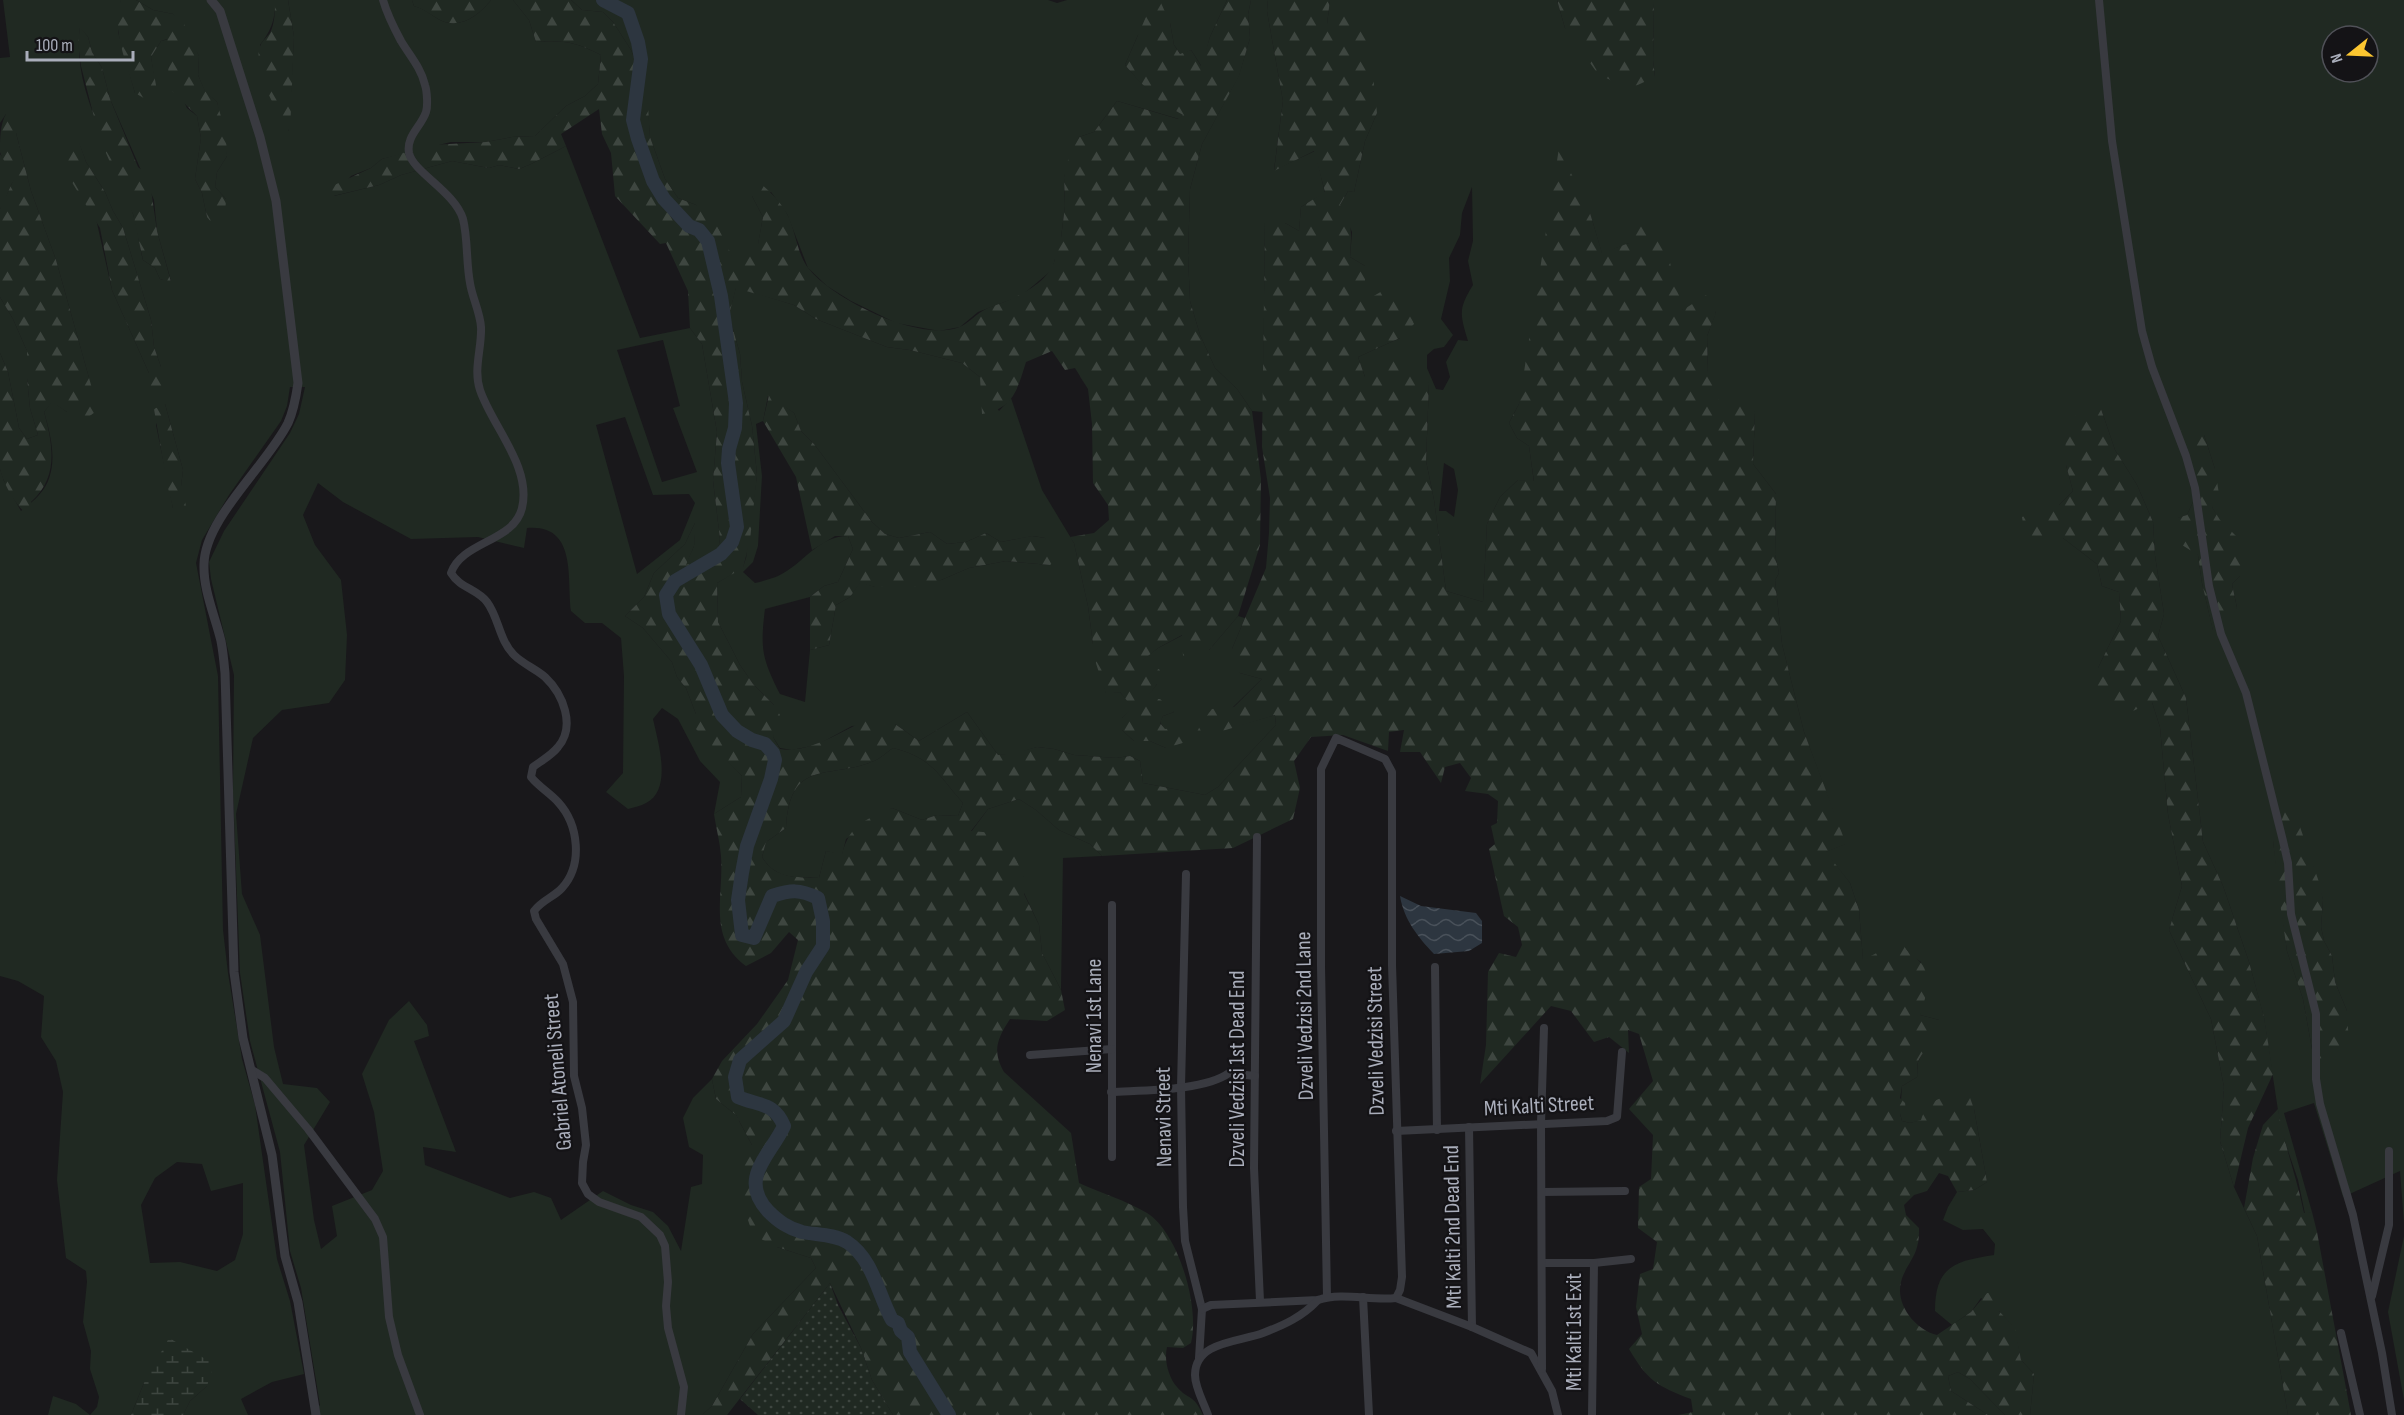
<svg xmlns="http://www.w3.org/2000/svg" width="2404" height="1415" viewBox="0 0 2404 1415" font-family="'Sofia Sans Condensed',sans-serif">
  <defs>
    <pattern id="forest-firs" width="22" height="20" patternUnits="userSpaceOnUse" patternTransform="scale(1.5)"><rect width="22" height="20" fill="#202922"/><path d="M5 1l3.5 6h-7zM16 11l3.5 6h-7z" fill="#3e4640"/></pattern>
    <pattern id="wetland-marsh" width="20" height="14" patternUnits="userSpaceOnUse" patternTransform="scale(1.5)"><rect width="20" height="14" fill="#202922"/><path d="M1 5h8M5 5V1M11 12h8M15 12V8" fill="none" stroke="#3e4640"/></pattern>
    <pattern id="garden-dots" width="8" height="8" patternUnits="userSpaceOnUse" patternTransform="scale(1.5)"><rect width="8" height="8" fill="#202922"/><path d="M2 2h.1M6 6h.1" fill="none" stroke="#3e4640" stroke-width="1.8" stroke-linecap="round"/></pattern>
    <pattern id="water-waves" width="16" height="10" patternUnits="userSpaceOnUse" patternTransform="scale(1.5)"><rect width="16" height="10" fill="#2d3640"/><path d="M0 5q4-4 8 0t8 0" fill="none" stroke="#49515a"/></pattern>
  </defs>
  <rect width="100%" height="100%" fill="#19181b"/>
  <g fill="#202922" fill-rule="evenodd">
    <path d="M3,0H121L118,32L135,93L156,91L151,57L161,41L168,39V68L187,108L197,116L201,138L195,179L202,193L207,217L226,199L215,187L217,172L227,156L217,102L205,92L198,75L199,56L173,14L153,10L136,0H275C276,18 271,31 260,45L289,131L294,37L288,0H412L414,6C427,10 429,14 440,20C460,30 479,15 491,0H513L529,20L536,42C563,40 576,42 601,55L598,84L585,96L566,106L535,136L512,137L486,142H451L382,159L371,168L351,176L334,196L379,185L401,175L452,161L489,168L499,165L519,169L531,164L566,146L640,338L690,328L702,344L717,432L713,480L720,539L718,550L707,557L685,566L694,546L695,523L685,544L654,573L644,597L625,616L643,628L672,662L677,677L686,688L696,714L727,760L742,776L741,797L714,814L720,782L700,761L678,719L662,708L653,719C658,742 673,790 646,803C641,806 634,807 628,809L606,792L623,773L624,676L621,638L602,623H585L571,611C567,577 577,524 527,528L524,548L478,537L411,539L343,502L318,483L303,515L315,545L341,580L347,635L345,680L329,703L282,710L253,738L236,814L242,894L260,935L274,1047L283,1084L317,1088L330,1102L304,1145L314,1220L321,1249L337,1236L332,1206L372,1190L383,1171L374,1112L362,1074L389,1020L409,1001L427,1025L429,1036L414,1041L456,1152L423,1147L425,1165L510,1198L534,1192L551,1198L561,1220L603,1191L631,1205L653,1212L668,1226L681,1251L691,1187L702,1184L703,1155L689,1147L683,1118L693,1098L712,1079L716,1099L736,1115L752,1145L777,1247L811,1258L816,1268L753,1334L712,1406L702,1415H310L320,1405L301,1288L290,1251L280,1152L250,1041L240,973L233,792L234,675L211,579L209,562L224,531L290,433L299,414L305,387H290L287,406L281,421L229,495L202,540L196,563L218,676L223,930L228,973L242,1059L255,1105L277,1259L290,1301L304,1374L272,1382L241,1399L248,1415H183L190,1401L207,1386L144,1383L131,1415H48L53,1396L76,1404L90,1415L97,1407L99,1397L90,1369L91,1351L83,1322L87,1282L86,1271L66,1258L57,1180L63,1092L56,1061L41,1037L44,996L18,981L0,976V469L4,481L21,511C27,506 34,501 39,495C60,472 52,439 44,412L52,401L67,412L89,378L56,260L31,191L16,133V114H6L0,123V58L10,57ZM80,28L88,37L92,52L102,68L110,99L154,200L157,231L171,281L160,279L155,268L143,260C139,245 138,229 133,214C116,154 71,93 80,28ZM79,143L86,162L105,192L113,211L123,228L151,320L154,347L161,367L149,387V373L112,290ZM663,340L680,406L673,408L697,472L662,482L617,350ZM165,404L183,470L181,486L173,508L156,425ZM625,417L653,495L689,494L695,503L680,540L637,574L596,425ZM177,1162L202,1164L211,1191L243,1183V1234L235,1260L217,1271L180,1262L150,1263L141,1205L155,1178Z"/>
    <path d="M571,0H1048L1057,3L1067,0H1227L1210,37L1202,67L1191,50L1181,55L1174,45L1170,23L1138,35L1125,65C1142,85 1160,101 1183,115L1179,119L1117,101L1094,132L1079,137L1064,177L1065,206L1061,238L1052,270L1021,296L978,312L960,327L939,331L896,323L851,301L827,286L808,268L787,214L771,192L752,196L763,217L758,245L732,257L696,205L678,198L665,179L650,137L646,90L631,50L613,22L603,12L582,10Z"/>
    <path d="M1251,0H1268L1267,11L1283,101L1274,170L1315,151L1325,193L1301,207L1299,231L1285,223H1265L1263,412L1252,411L1237,389L1215,368L1200,335L1190,301L1188,256L1190,189L1202,144L1239,75L1250,38L1248,14Z"/>
    <path d="M1330,0H1557L1565,28L1655,77L1653,60L1654,0H2404V1224L2400,1171L2343,1197L2314,1103L2284,1113L2312,1212L2305,1214L2298,1180L2281,1130L2264,1018L2249,962L2223,886L2203,842L2186,698L2158,636L2164,614L2155,556L2153,522L2137,485L2115,450L2101,409L2066,465L2073,491L2059,505L2063,538L2097,564L2102,586L2119,592L2121,621L2098,668L2152,702L2160,727L2168,814L2182,886L2169,930L2211,1019L2224,1087L2220,1141L2234,1187L2257,1236L2288,1415H2030L2034,1374L2021,1360L2014,1328L1999,1311L1981,1298L1971,1312L1952,1325L1935,1311C1935,1266 1955,1261 1994,1255L1995,1244L1983,1229L1963,1230L1943,1220L1948,1207L1957,1192L1974,1190L1987,1182L1974,1109L1910,1123L1902,1121L1900,1114L1902,1086L1917,1077L1918,1062L1939,1020L1920,1015L1921,962L1906,952L1863,961L1859,910L1850,883L1825,852L1845,844L1804,732L1782,644L1775,580L1779,573L1775,555L1776,494L1753,464L1755,412L1714,409L1708,374L1707,336L1716,312L1683,310L1629,243L1602,254L1590,213L1519,404L1509,423L1517,438L1529,446L1534,482L1518,480L1500,497L1487,524L1483,602L1446,591L1434,500L1426,461L1429,383L1365,377L1358,357L1400,338L1365,302V266L1350,257L1352,232L1340,205L1348,191L1354,192L1365,141L1377,113L1327,24ZM2332,36H2368V72H2332ZM1472,187L1473,241L1468,261L1473,285C1458,309 1460,314 1468,341L1458,340L1446,362L1450,377L1443,390L1436,389L1427,368V355L1434,349L1444,347L1453,335L1441,319L1450,281L1449,258L1460,235L1462,213ZM2204,435L2215,469L2212,507L2219,520L2235,536L2240,576L2232,584L2237,608L2213,630L2202,583L2198,555L2178,518L2187,515L2194,500L2185,465ZM1444,463L1454,469L1458,490L1454,517L1446,511H1439ZM2273,840L2313,866L2323,900L2321,927L2324,941L2332,956L2335,982L2347,1011L2314,1060L2303,999L2287,951Z"/>
    <path d="M0,154L8,164L15,179C8,188 6,202 0,209Z"/>
    <path d="M736,287L794,305L816,319L887,347L910,350L962,363L980,377L999,411L1011,398L1042,490L1074,543L1088,606L1093,644L1106,693L1120,692L1133,707L1122,718V730L1134,741H1150L1166,748L1165,730L1160,722L1163,716L1174,712L1145,699L1157,684L1142,660L1158,648L1183,635L1209,650L1238,616L1245,618L1232,649L1240,673L1262,679L1233,707L1195,738L1275,715L1276,725L1218,787L1205,795L1143,783L1140,761L1130,756L1116,758L1074,755L1054,749L1037,747L1015,754L998,755L967,712L919,741L895,724L852,726L817,745L792,750L780,748L773,737L774,705L753,684L740,665L718,622L717,583L743,567L746,558L757,475L752,426L742,382L740,354L729,315ZM768,396L794,413L801,431L814,444L872,522L885,534L899,538L930,532L947,544L966,542L986,533L1001,542L1033,536L1045,538L1050,565L1006,561L969,568L941,580L875,587L860,582L850,597L836,605L829,645L810,650L805,702L780,694C762,658 760,649 765,609L810,597L824,586L838,582L853,549L848,536C817,536 804,564 778,576C771,579 763,581 755,583L743,572L753,562L758,546L762,476L756,424L763,421Z"/>
    <path d="M0,297L13,319L27,351V378L30,408L38,435L27,439L19,428L8,372L0,353Z"/>
    <path d="M893,748C933,758 938,775 963,803L958,816L937,815L922,820L892,808L846,839L842,855L826,851L819,878C796,877 776,880 762,857L766,842L786,828C790,757 829,780 874,761C881,758 887,752 893,748Z"/>
    <path d="M1019,799L1036,810L1059,830L1090,844L1102,856L1063,858L1061,990L1042,953L1039,925L1024,893V877L971,832L988,809Z"/>
    <path d="M2404,1236V1400L2388,1312Z"/>
    <path d="M1958,1372L1970,1379L2005,1415H1988L1951,1391L1948,1376Z"/>
  </g>
  <g fill="url(#forest-firs)" fill-rule="evenodd">
    <path d="M121,0H136L153,10L173,14L184,24L199,56L198,75L205,91L217,102L226,135L227,156L217,172L215,187L226,199L225,216L216,228L207,217L202,193L195,179L201,138L197,116L169,88L167,39L161,41L151,57L157,91L149,101L135,93C128,66 110,27 121,0Z"/>
    <path d="M275,0H288L294,37L290,132C277,111 250,69 261,44C263,40 267,37 270,33C275,23 275,11 275,0Z"/>
    <path d="M412,0H491C479,15 460,30 440,20C429,14 426,10 414,6Z"/>
    <path d="M513,0H571L582,10L603,12L613,22L631,50L647,90L650,137L665,179L678,198L696,205L713,217L732,256L758,244L763,217L752,196L753,177C766,188 779,199 787,214C796,231 797,255 809,269C834,300 918,341 957,328C969,324 976,313 988,308C1011,300 1049,285 1055,259L1047,245L1053,237L1061,238L1065,206L1064,177L1069,156L1079,137L1094,132L1117,101L1178,119L1183,115L1162,103L1138,80L1125,65L1152,3H1161L1170,23L1174,45L1180,54L1191,50L1201,66L1210,37L1227,0H1251L1248,14L1250,38L1239,76L1202,144L1190,189L1188,256L1190,301L1200,335L1215,368L1237,389L1252,411L1261,479L1260,545L1238,616L1209,650L1193,660L1183,656L1182,635L1158,648L1143,660L1160,670L1157,684L1146,699H1160L1174,712L1163,716L1160,723L1165,729L1181,727L1194,738L1202,722L1212,709L1234,707L1262,679L1240,673L1232,665V649L1266,568L1269,533L1270,498L1262,447L1265,223H1285L1299,231L1301,207L1325,192L1314,151L1274,171L1283,101L1267,11L1268,0H1330L1327,24L1352,10L1363,13L1368,28L1377,113L1365,141L1354,192L1348,191L1340,205C1354,221 1351,237 1350,257L1365,266V301L1384,290L1411,314L1414,324L1400,338L1358,357L1365,377L1375,376L1390,356L1429,383L1426,461L1434,500L1446,591L1483,602L1487,524L1500,497L1518,480L1534,481L1529,446L1517,438L1509,423L1519,404L1559,148L1590,213L1602,253L1629,243L1637,221L1661,230L1683,310L1706,295L1716,313L1707,336L1708,374L1725,381L1715,409H1731L1740,401L1755,412L1753,464L1776,494L1775,555L1779,573L1775,580L1782,644L1804,732L1846,844L1826,852L1850,883L1859,910L1863,960L1902,940C1907,955 1910,951 1919,961C1934,976 1925,999 1920,1015L1939,1020C1944,1039 1924,1046 1918,1062C1917,1066 1918,1072 1917,1077L1902,1086L1900,1098L1905,1103L1906,1110L1900,1114L1902,1121L1910,1123L1921,1120C1928,1098 1948,1093 1969,1095L1974,1109L1987,1182L1974,1190L1957,1192L1948,1176L1939,1173L1927,1191L1914,1195L1904,1205L1906,1215L1919,1228C1919,1234 1919,1241 1917,1247C1914,1259 1904,1269 1901,1282C1895,1305 1916,1330 1937,1335L1971,1312L1987,1293H1998L1999,1311L2015,1328L2021,1360L2034,1374L2030,1415H2005L1970,1379L1958,1372L1948,1376L1951,1391L1988,1415H1678L1693,1412L1691,1399C1657,1386 1648,1381 1629,1349L1642,1334L1636,1307L1640,1274L1653,1269L1657,1242L1638,1228L1639,1187L1651,1179L1653,1135L1629,1109L1653,1081L1639,1034L1628,1030L1629,1053L1609,1037L1594,1042L1571,1011L1551,1006L1480,1084L1486,1045L1488,972L1499,953L1516,957L1522,945L1518,927L1504,916L1489,849L1495,844L1491,826L1497,823L1498,801L1488,794L1465,791L1471,778L1460,763L1445,767L1441,783L1420,752H1400L1404,730L1389,732L1388,751L1343,735L1311,737L1294,761L1300,788L1293,819L1233,848L1102,856L1090,844L1059,830L1036,810L1019,799L988,809L971,831L994,833L1012,850L1024,877V894L1039,925L1042,953L1061,990L1065,1010L1047,1021L1010,1019C997,1039 992,1051 1004,1072L1071,1133L1079,1183C1101,1193 1127,1201 1147,1213C1179,1233 1200,1308 1191,1343L1183,1348L1167,1347C1164,1359 1168,1377 1177,1387C1189,1401 1193,1393 1203,1415H893L872,1380L861,1348L830,1283L727,1415H702L712,1406L753,1334L816,1268L811,1258L777,1247L753,1235L741,1199L738,1168L752,1145L736,1115L716,1099L712,1079L722,1061L757,1024L788,980L798,940L789,932L771,953L746,966C707,937 724,897 721,856C720,842 716,828 714,814L741,797L742,776L695,728L696,714L686,688L677,677L672,662L643,628L625,616L644,597L654,573L685,544L696,521L694,546L686,565L707,557L718,550L720,539L713,480L717,432L702,344L690,328L688,291L666,243L660,244L615,196L611,153L602,134L599,109L561,134L566,146L531,164L519,169L499,165L489,168L452,161L401,175L379,185L333,196L330,187L371,168L382,159L431,145L486,142L512,137L535,136L566,106L585,96L598,84L601,55C576,42 563,40 536,42L529,20ZM736,288L794,305L816,319L887,347L910,350L962,363L980,377L982,414C1014,408 1017,390 1026,362L1052,351L1065,370L1075,368L1088,389L1092,424L1093,483L1108,505L1109,520L1094,533L1070,537L1074,543L1088,606L1093,644L1092,651L1106,694L1120,692L1132,707L1122,718V730L1134,741H1150L1166,748L1275,715L1276,725L1218,787L1205,795L1143,783L1140,761L1130,756L1116,758L1074,755L1054,749L1037,747L1015,753L998,755L967,712L919,741L895,724L875,716C845,728 812,754 780,749L773,737L780,715L774,705L753,684L740,665L718,622L717,583L743,568L750,540L757,475L752,426L742,382L740,354L729,315ZM893,748C933,758 938,775 963,803L958,816L937,815L922,820L892,808C865,820 850,824 842,854L826,851L819,878C796,877 775,879 762,857L766,842L786,828C790,757 829,780 874,761C881,758 887,752 893,748Z"/>
    <path d="M1557,0H1654L1653,60L1655,77L1629,89L1598,74L1565,28Z"/>
    <path d="M80,27L88,37L92,52L102,68L110,99L138,167L149,176L157,231L171,282L160,279L155,268L143,260L133,214L102,144L95,121L81,66L78,43Z"/>
    <path d="M6,114H16V133L31,191L56,260L98,410L84,420L67,412L52,402L44,412C53,445 59,477 31,502V517C17,509 4,485 0,469V353L8,372L19,428L27,439L38,435L30,408L27,378V351L13,319L0,297V209L14,179C11,171 1,157 0,152C0,140 0,124 6,114Z"/>
    <path d="M69,142H79L86,162L105,192L113,211L123,228L151,320L154,347L161,367L163,393L155,396L149,387V373L112,290L100,228L62,166Z"/>
    <path d="M769,395L794,413L801,431L814,444L872,522L885,534L899,538L930,532L947,544L966,542L986,533L1001,542L1032,536L1045,538L1057,559L1050,565L1006,561L969,568L941,580L917,587H875L860,583L850,597L836,605L829,645L810,650V597L824,586L838,582L853,549L848,536H835L812,550L796,477L763,421Z"/>
    <path d="M165,404L183,470L181,486L187,510L182,518L173,508L167,484L154,409Z"/>
    <path d="M2085,404L2101,409L2115,450L2137,485L2153,522L2155,556L2164,614L2158,636L2186,698L2203,842L2223,886L2249,962L2264,1017L2273,1074L2248,1128L2234,1187L2220,1141L2224,1087L2211,1019L2169,930L2182,886L2168,814L2160,727L2152,702L2133,711L2107,708L2094,686L2098,668L2121,621L2119,592L2102,586L2097,564L2063,538L2026,542L2022,517L2059,505L2073,491L2066,465L2065,428Z"/>
    <path d="M2177,430L2204,435L2215,469L2219,494L2212,507L2220,520L2236,536L2246,563L2240,576L2232,584L2237,608L2230,623L2213,631L2202,583L2198,555L2182,545L2177,518L2187,515L2194,500Z"/>
    <path d="M2286,810L2299,824L2320,885L2323,900L2321,927L2324,941L2332,956L2335,982L2347,1011L2349,1045L2334,1055L2314,1060L2303,999L2287,951L2278,889L2273,840Z"/>
    <path d="M2278,1109C2284,1145 2297,1178 2304,1213L2312,1212L2317,1232L2351,1415H2288L2257,1236L2244,1208L2253,1158L2263,1125Z"/>
  </g>
  <path fill="url(#wetland-marsh)" d="M169,1338L214,1364L207,1386L190,1401L183,1415H131L144,1383Z"/>
  <path fill="url(#garden-dots)" d="M830,1283L838,1305L861,1348L872,1380L893,1415H758L740,1399Z"/>
  <path fill="url(#water-waves)" d="M1400,896L1421,906L1476,913L1482,921V943L1469,951L1434,954C1418,937 1404,920 1400,896Z"/>
  <g fill="none" stroke-linecap="round" stroke-linejoin="round">
    <path stroke="#2d3640" stroke-width="14" d="M603,0L628,13L638,42L641,59L633,120L638,139L653,181L664,199L689,226L699,230L708,241L721,296L736,403L735,428L729,449L728,463L737,527L732,542L721,554L675,581L666,595L669,614L701,665L722,715L737,731L752,740L765,744L773,753L775,760L771,779L747,846L742,873L738,900L742,935L754,938L772,896C791,890 799,889 818,898L823,921V946L806,972L784,1021L740,1060L735,1077L738,1097C759,1106 774,1102 784,1126C770,1156 738,1178 768,1211C779,1222 788,1228 802,1232C816,1235 834,1234 847,1242C873,1259 878,1294 892,1320L898,1323L901,1331L908,1337L910,1352L949,1415"/>
    <g stroke="#393a40" stroke-width="8">
      <path d="M383,0C387,14 394,28 401,41C410,56 421,68 425,85C427,91 428,106 426,112C421,127 406,136 409,153C413,172 455,192 463,219C468,239 466,262 470,283C472,297 480,312 481,327C482,348 473,369 480,390C492,426 532,467 522,508C514,542 462,541 451,573C460,588 477,589 487,602C499,618 499,640 514,655C523,664 536,669 545,677C563,694 576,726 558,747C552,755 541,761 533,767L531,777C539,787 550,793 558,802C579,825 583,865 562,888C554,897 542,900 534,911L536,919L563,964L573,1002L574,1076L582,1108L586,1145L583,1162L582,1183L588,1194L599,1202L641,1217L660,1235L665,1246L668,1282L666,1306L668,1328L684,1387L681,1415"/>
      <path d="M2099,0L2112,141L2142,331L2152,367L2186,456L2195,488L2209,586L2221,634L2246,693L2283,841L2288,863L2291,914L2316,1014V1079L2320,1104L2353,1215L2382,1353L2392,1415"/>
      <path d="M1257,837L1254,1168L1260,1301"/>
      <path d="M1186,874L1181,1087L1183,1207L1185,1241L1202,1309L1199,1358"/>
      <path d="M1112,905V1157"/>
      <path d="M1435,967L1437,1130"/>
      <path d="M1030,1055L1112,1049"/>
      <path d="M252,1070L265,1078L308,1129L375,1219L383,1237L389,1317L398,1355L420,1415"/>
      <path d="M1111,1092C1143,1090 1204,1091 1229,1073L1255,1076"/>
      <path d="M1469,1127L1472,1327"/>
      <path d="M1396,1131L1607,1121L1617,1117L1622,1052"/>
      <path d="M1542,1192L1625,1191"/>
      <path d="M1542,1263H1594L1631,1259"/>
      <path d="M2372,1296L2389,1225V1151"/>
      <path d="M1363,1297L1369,1415"/>
      <path d="M1396,1298L1472,1327L1531,1353L1552,1391L1558,1415"/>
      <path d="M1202,1309L1211,1305L1318,1300C1343,1292 1370,1301 1396,1298L1400,1290L1402,1277L1392,965V772L1385,759L1336,738L1321,769V966L1327,1297"/>
      <path d="M2341,1333L2360,1415"/>
      <path d="M1542,1369L1541,1123L1544,1028"/>
      <path d="M1208,1415C1204,1403 1195,1388 1195,1375C1195,1341 1240,1342 1263,1333C1284,1325 1302,1317 1318,1300"/>
      <path d="M1592,1415L1594,1263"/>
    </g>
    <path stroke="#393a40" stroke-width="9" d="M211,0L220,11L260,137L276,201L298,383C296,397 294,410 288,423C267,465 205,518 204,564C203,590 215,616 221,641C223,651 224,662 225,673L234,972L243,1038L272,1155L285,1256L298,1302L316,1415"/>
  </g>
  <g text-anchor="middle" dominant-baseline="central" stroke-width="4.5" stroke-linejoin="round" paint-order="stroke">
    <g font-size="22" fill="#aaaebb" stroke="#141316">
      <text transform="translate(1094 1016) rotate(-90)">Nenavi 1st Lane</text>
      <text transform="translate(1305 1016) rotate(-91)">Dzveli Vedzisi 2nd Lane</text>
      <text transform="translate(1376 1041) rotate(-91)">Dzveli Vedzisi Street</text>
      <text transform="translate(1237 1069) rotate(-90)">Dzveli Vedzisi 1st Dead End</text>
      <text transform="translate(558 1072) rotate(-95)">Gabriel Atoneli Street</text>
      <text transform="translate(1539 1106) rotate(-3)">Mti Kalti Street</text>
      <text transform="translate(1164 1117) rotate(-91)">Nenavi Street</text>
      <text transform="translate(1453 1227) rotate(-91)">Mti Kalti 2nd Dead End</text>
      <text transform="translate(1574 1332) rotate(-90)">Mti Kalti 1st Exit</text>
    </g>
  </g>
  <g transform="translate(2350 54) rotate(252)"><circle r="28" fill="#141316" stroke="#505158" stroke-width="1.5"/>
  <path d="M0-4.5L10 22L0 15L-10 22Z" fill="#fcc630"/>
  <text y="-9" font-size="16" font-weight="bold" text-anchor="middle" fill="#aaaebb">N</text>
  </g>
  <path d="M27 51v9h106v-9" fill="none" stroke="#aaaebb" stroke-width="3"/>
  <text x="36" y="51" font-size="18" fill="#aaaebb" stroke="#141316" stroke-width="4.5" paint-order="stroke">100 m</text>
</svg>
